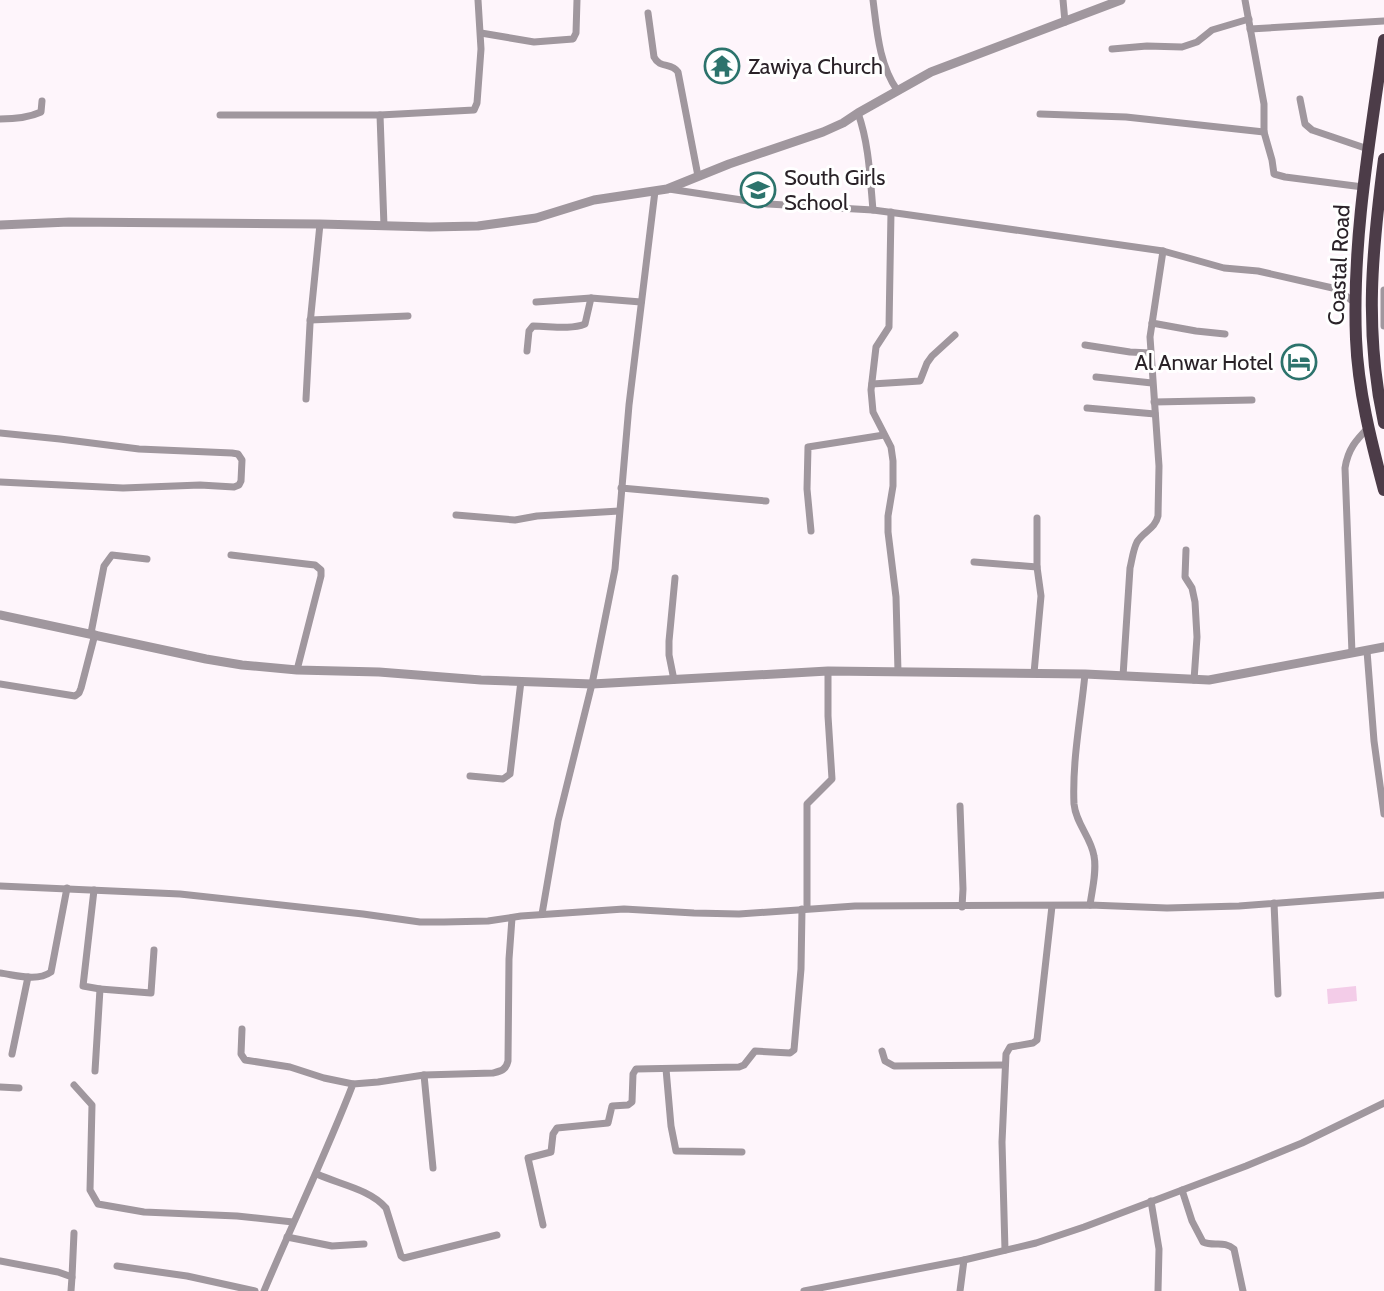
<svg xmlns="http://www.w3.org/2000/svg" width="1384" height="1291" viewBox="0 0 1384 1291" font-family="Cabin,sans-serif">
  <rect width="100%" height="100%" fill="#fef5fb"/>
  <path fill="#f3cce8" d="M1356,986L1357,1001L1328,1004L1327,989Z"/>
  <g fill="none" stroke-linecap="round" stroke-linejoin="round">
    <g stroke="#a0979e" stroke-width="7">
      <path d="M873,0C877,31 879,64 897,90"/>
      <path d="M1063,0L1065,22"/>
      <path d="M1245,0L1264,104V132L1272,160L1274,174L1285,177L1363,187"/>
      <path d="M648,13L654,57C660,69 671,62 678,72L698,176"/>
      <path d="M1250,29L1384,21"/>
      <path d="M481,33L534,42L573,39L576,33L577,0"/>
      <path d="M1112,49L1147,46L1182,47L1197,42L1212,30L1249,19"/>
      <path d="M1300,99L1305,124L1312,130L1368,149"/>
      <path d="M858,113C869,144 870,177 873,210"/>
      <path d="M1040,114L1126,117L1264,132"/>
      <path d="M220,115H380L474,110L477,103L481,49L478,0"/>
      <path d="M380,115L384,226"/>
      <path d="M0,119C14,119 28,118 41,112L42,101"/>
      <path d="M669,189L768,204L873,210L903,214L1163,251L1224,268L1258,271L1337,289L1355,303"/>
      <path d="M891,212L889,327L876,347L871,390L873,412L891,447L893,461V486L888,516V532L896,597L898,672"/>
      <path d="M1384,290V326"/>
      <path d="M536,302L591,298L641,302"/>
      <path d="M310,320L408,316"/>
      <path d="M1152,323L1196,331L1225,334"/>
      <path d="M1085,345L1130,352L1150,353"/>
      <path d="M527,351L529,331L533,326C550,326 570,330 585,324L591,298"/>
      <path d="M1096,377L1152,383"/>
      <path d="M872,384L920,381L927,363L932,356L955,335"/>
      <path d="M306,399L310,324L320,224"/>
      <path d="M1154,402L1252,400"/>
      <path d="M1087,408L1155,414"/>
      <path d="M0,433L60,439L139,449L232,453L238,454L242,460L241,481L239,485L234,487L200,485L123,488L0,482"/>
      <path d="M621,488L766,501"/>
      <path d="M456,515L515,520L537,516L619,511"/>
      <path d="M811,531L807,489L808,447L884,435"/>
      <path d="M1186,550L1185,577L1192,588L1195,602L1197,637L1194,680"/>
      <path d="M231,555L306,564L315,565L321,570V576L297,670"/>
      <path d="M974,562L1037,567"/>
      <path d="M91,633L104,566L112,555L147,559"/>
      <path d="M1367,651L1374,741L1384,814"/>
      <path d="M1352,653L1345,468C1348,449 1356,440 1369,427"/>
      <path d="M1034,673L1041,596L1037,567V518"/>
      <path d="M1085,674C1081,716 1072,761 1074,804C1076,824 1091,837 1094,856C1097,871 1092,890 1090,905"/>
      <path d="M1123,676L1130,568C1132,560 1133,550 1137,542C1144,531 1155,529 1158,516L1159,466L1150,337L1163,251"/>
      <path d="M674,680L669,655V641L675,578"/>
      <path d="M0,684L75,696L79,693L81,688L95,634"/>
      <path d="M470,776L503,779L510,774L521,681"/>
      <path d="M960,806L963,889L962,907"/>
      <path d="M0,886L180,894L363,914L420,922H444L488,921L521,916L624,909L694,913L739,914L855,906L1090,905L1167,908L1239,906L1384,895"/>
      <path d="M94,890L83,986L100,989L95,1071"/>
      <path d="M1274,903L1278,994"/>
      <path d="M807,908V804L832,779L828,716V671"/>
      <path d="M542,914L558,821L592,684L615,569L629,405L655,191"/>
      <path d="M0,973C16,975 37,982 51,972L67,888"/>
      <path d="M100,989L151,993L154,950"/>
      <path d="M242,1029L241,1054L245,1060L290,1067L324,1078L353,1084"/>
      <path d="M882,1051L885,1061L894,1066L1005,1065"/>
      <path d="M12,1054L28,977"/>
      <path d="M666,1069L671,1126L676,1151L742,1152"/>
      <path d="M424,1075L433,1168"/>
      <path d="M74,1085L92,1105L90,1190L98,1204L144,1212L237,1216L293,1222"/>
      <path d="M0,1087L19,1088"/>
      <path d="M317,1174C338,1184 370,1189 386,1208L401,1256L404,1258L497,1235"/>
      <path d="M1182,1190L1192,1221L1203,1242C1214,1247 1224,1240 1234,1249L1243,1291"/>
      <path d="M1151,1201L1159,1249L1158,1291"/>
      <path d="M543,1225L528,1158L551,1152L553,1134L557,1128L608,1123L612,1106L628,1105L632,1102L633,1074L636,1069L739,1067L744,1065L755,1051L790,1053L794,1050L801,969L802,909"/>
      <path d="M287,1237L332,1246L364,1244"/>
      <path d="M1005,1250L1002,1142L1006,1054L1010,1047L1033,1043L1037,1040L1052,906"/>
      <path d="M0,1261L58,1272L72,1277L71,1291"/>
      <path d="M117,1266L187,1276L255,1291"/>
      <path d="M72,1277L74,1233"/>
      <path d="M264,1291C293,1222 326,1154 353,1084L378,1082L424,1075L493,1073C501,1071 506,1070 508,1061L509,959L512,918"/>
      <path d="M804,1291L964,1260L1036,1243L1084,1227L1246,1166L1302,1143L1384,1103"/>
      <path d="M960,1291L964,1260"/>
    </g>
    <g stroke="#a0979e" stroke-width="9">
      <path d="M0,225L69,222L320,224L430,227L478,226L536,218L594,200L667,189L729,164L823,132L843,123L858,113L931,72L1121,0"/>
      <path d="M0,615L206,659L242,665L297,670L379,672L481,680L592,684L828,671L1085,674L1209,680L1384,647"/>
    </g>
    <g stroke="#4c3c48" stroke-width="12">
      <path d="M1384,40C1370,139 1352,239 1356,339C1358,390 1371,441 1384,490"/>
      <path d="M1384,159C1372,251 1364,331 1384,423"/>
    </g>
  </g>
  <defs>
    <g id="temple-ring" transform="scale(1.8)"><circle r="9.5" fill="#fff" stroke="#2c736c" stroke-width="1.5"/><path d="M0-6L5-2H3V0L6.5 2.5H4V6H1.5V3h-3V6H-4V2.5H-6.5L-3 0V-2H-5Z" fill="#2c736c"/></g>
    <g id="school-ring" transform="scale(1.8)"><circle r="9.5" fill="#fff" stroke="#2c736c" stroke-width="1.5"/><path d="M0-5L7-2L0 1L-7-2ZM-4 1L0 2.5L4 1V4Q0 6-4 4Z" fill="#2c736c"/></g>
    <g id="hotel-ring" transform="scale(1.8)"><circle r="9.5" fill="#fff" stroke="#2c736c" stroke-width="1.5"/><path d="M-6-4.5h1.5V1H6V5H4.5V3h-9V5H-6ZM-4 0a1.8 1.8 0 1 1 3.6 0ZM.5 0V-2.5h3Q6-2.5 6 0Z" fill="#2c736c"/></g>
  </defs>
  <g fill-rule="evenodd">
    <use href="#temple-ring" x="722" y="66"/>
    <use href="#school-ring" x="758" y="190"/>
    <use href="#hotel-ring" x="1299" y="362"/>
  </g>
  <g text-anchor="middle" dominant-baseline="central" stroke-width="6" stroke-linejoin="round" paint-order="stroke">
    <g font-size="22" fill="#2a2228" stroke="#fff" text-anchor="start">
      <text x="748" y="66">Zawiya Church</text>
      <text x="784" y="177">South Girls<tspan x="784" dy="25">School</tspan></text>
      <text x="1273" y="362" text-anchor="end">Al Anwar Hotel</text>
    </g>
    <g font-size="22" fill="#2a2228" stroke="#fff">
      <text transform="translate(1339 265) rotate(-87)">Coastal Road</text>
    </g>
  </g>
</svg>
